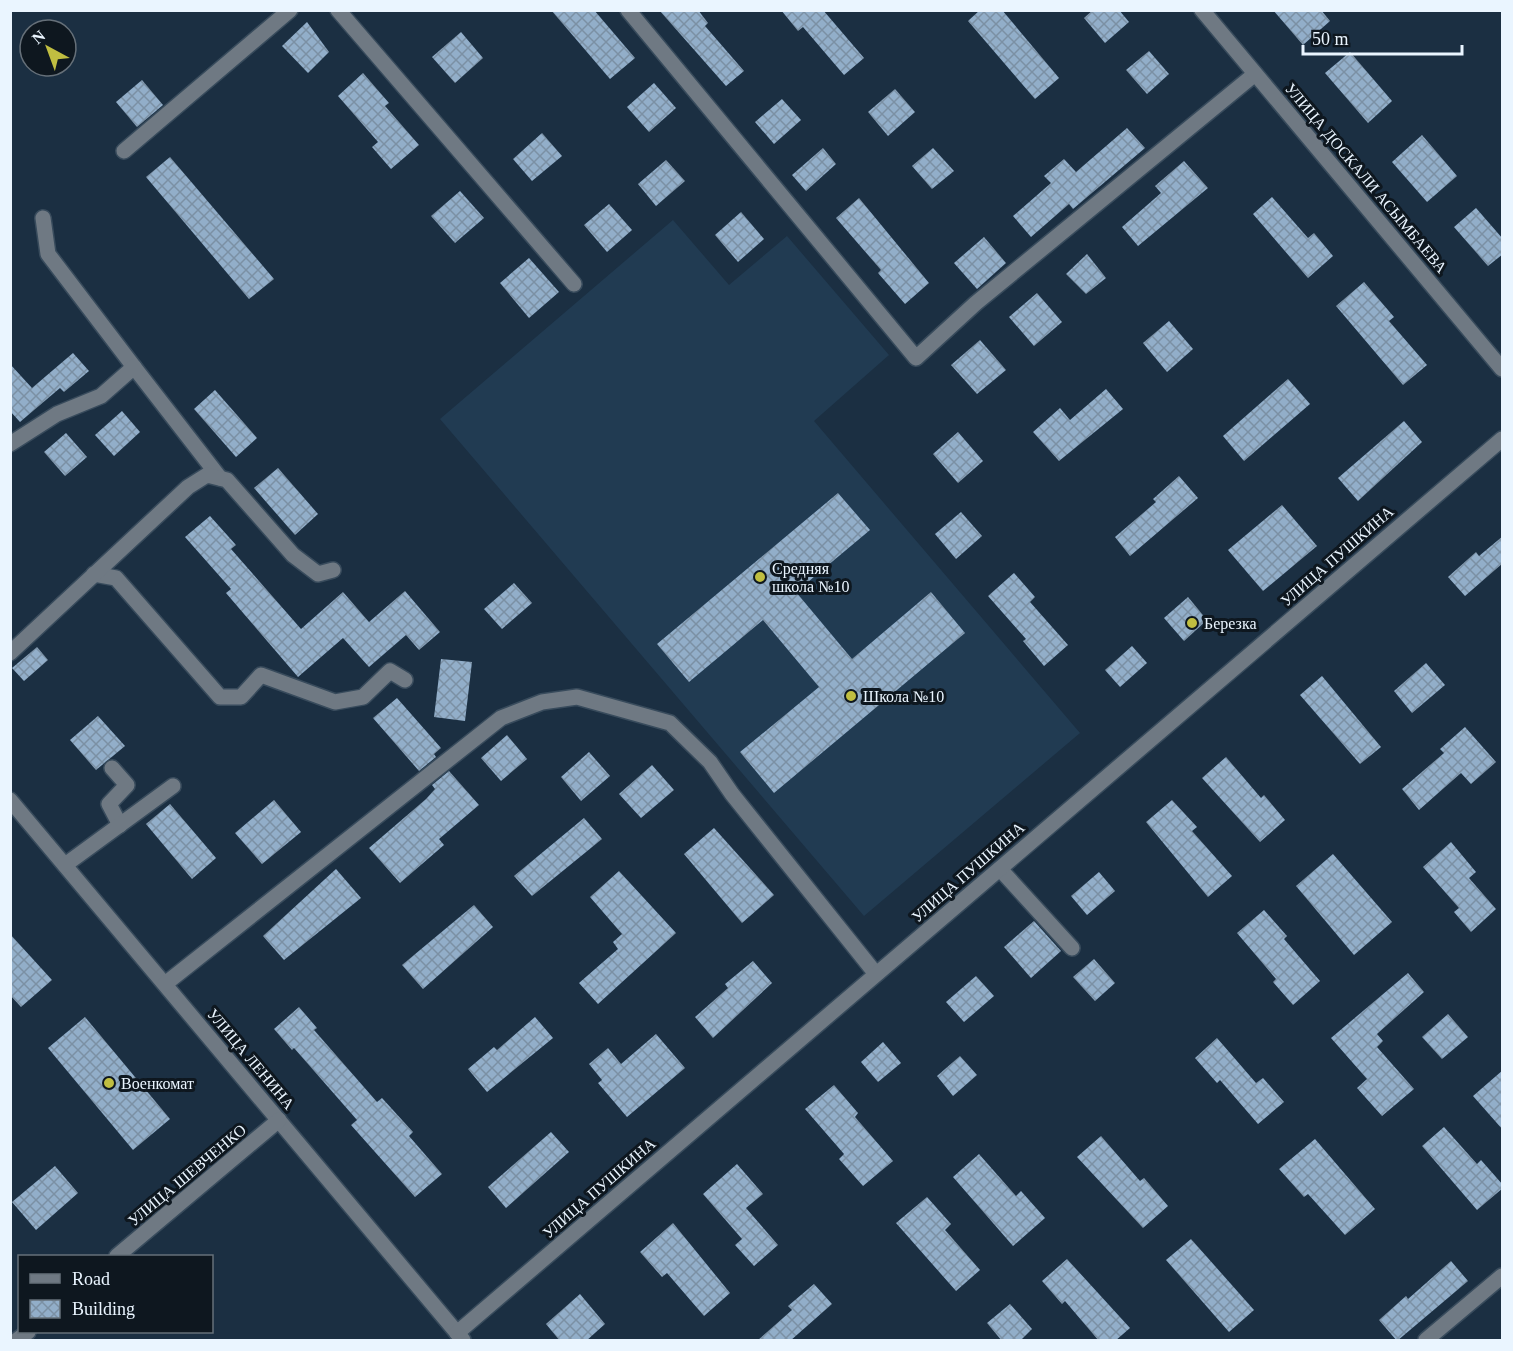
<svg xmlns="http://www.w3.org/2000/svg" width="1513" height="1351" viewBox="0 0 1513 1351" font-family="'Times New Roman',serif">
  <defs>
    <pattern id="building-cross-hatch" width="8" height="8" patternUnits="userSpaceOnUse" patternTransform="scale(1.5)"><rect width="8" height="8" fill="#92aec9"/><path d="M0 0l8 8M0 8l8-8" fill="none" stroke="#7b90a4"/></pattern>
  </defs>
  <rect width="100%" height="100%" fill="#1b2f42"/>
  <path fill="#213b52" d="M673,220L729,285L787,236L889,355L814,421L1080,733L864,916L440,419Z"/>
  <g fill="url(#building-cross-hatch)">
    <path d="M551,10H594L635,58L610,79Z"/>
    <path d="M659,10H698L708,23L705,26L744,71L726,86Z"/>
    <path d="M781,10H823L864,58L844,75L803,27L798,31Z"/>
    <path d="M980,10H1002L1059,78L1035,99L968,21Z"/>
    <path d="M1093,10H1119L1129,22L1105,43L1084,18Z"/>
    <path d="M1273,10H1321L1330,21L1303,45Z"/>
    <path d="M307,22L329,52L308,73L282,46Z"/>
    <path d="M461,32L483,58L455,83L432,57Z"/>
    <path d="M1149,51L1169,74L1147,94L1126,70Z"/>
    <path d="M1350,52L1392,101L1368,123L1325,73Z"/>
    <path d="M363,73L389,103L385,106L419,145L391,169L372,147L378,142L338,96Z"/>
    <path d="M142,80L163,105L137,127L116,102Z"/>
    <path d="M654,83L676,108L649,132L627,107Z"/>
    <path d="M895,89L915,112L888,136L868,112Z"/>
    <path d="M782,99L801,120L774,144L755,122Z"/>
    <path d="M1127,128L1145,148L1073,209L1069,204L1031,237L1013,216L1051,183L1044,176L1064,159L1076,172Z"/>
    <path d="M542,133L562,156L532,181L513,159Z"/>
    <path d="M1422,135L1457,176L1427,202L1392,162Z"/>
    <path d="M823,148L836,164L806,191L792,175Z"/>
    <path d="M933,148L954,171L932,189L912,166Z"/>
    <path d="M170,157L274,279L249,299L146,177Z"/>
    <path d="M666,160L685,181L656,206L638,184Z"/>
    <path d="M1184,161L1208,188L1138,246L1122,227L1161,193L1155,186Z"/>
    <path d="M460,191L484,218L455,243L431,216Z"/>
    <path d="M1272,197L1308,238L1314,233L1333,256L1308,278L1253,214Z"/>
    <path d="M859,198L929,283L905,304L878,273L881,270L836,218Z"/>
    <path d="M609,204L632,230L607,252L584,225Z"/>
    <path d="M1476,208L1503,239V254L1488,266L1454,227Z"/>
    <path d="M741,212L764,239L738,262L715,235Z"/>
    <path d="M984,237L1006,263L977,289L954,263Z"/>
    <path d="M1087,254L1106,278L1086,294L1066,274Z"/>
    <path d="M529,258L559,292L529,318L500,283Z"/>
    <path d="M1364,282L1394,317L1389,321L1427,365L1403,385L1336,306Z"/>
    <path d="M1037,293L1062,322L1034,346L1009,317Z"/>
    <path d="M1169,321L1193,349L1167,372L1143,343Z"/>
    <path d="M980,340L1006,370L977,394L951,365Z"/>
    <path d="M73,353L89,371L64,392L60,388L20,422L10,411V364L32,388Z"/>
    <path d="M1288,379L1310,404L1244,461L1223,436Z"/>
    <path d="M1106,389L1123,409L1059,461L1033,432L1060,408L1070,420Z"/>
    <path d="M215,390L257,438L236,457L194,409Z"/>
    <path d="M122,411L140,432L114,456L95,435Z"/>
    <path d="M1404,421L1422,442L1358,501L1338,478Z"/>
    <path d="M958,432L983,461L958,483L933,454Z"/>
    <path d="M66,433L87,457L65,476L44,452Z"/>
    <path d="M278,468L318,514L295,535L254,488Z"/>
    <path d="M1179,476L1198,498L1130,556L1115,537L1156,502L1153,499Z"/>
    <path d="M838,493L870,530L796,592L852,659L931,592L965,633L774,793L740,752L819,687L763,620L689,682L657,644Z"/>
    <path d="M1282,505L1317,546L1263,591L1228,550Z"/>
    <path d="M961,512L982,536L956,559L935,534Z"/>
    <path d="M210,516L236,545L231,549L301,629L343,592L369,622L405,591L440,632L419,650L406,635L369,667L343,638L298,677L226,593L231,589L185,537Z"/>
    <path d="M1503,536V563L1465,596L1448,577L1476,552L1479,556Z"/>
    <path d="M1014,573L1035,597L1030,602L1068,645L1044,666L1023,641L1026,639L988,596Z"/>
    <path d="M514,583L532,603L502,629L484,609Z"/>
    <path d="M1188,597L1207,620L1184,641L1164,618Z"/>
    <path d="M1132,646L1147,663L1120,687L1105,670Z"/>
    <path d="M37,647L48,660L24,681L12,668Z"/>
    <path d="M441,659L472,662L465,721L434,717Z"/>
    <path d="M1426,663L1445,685L1412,713L1394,691Z"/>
    <path d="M1322,676L1381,747L1360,764L1300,695Z"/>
    <path d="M397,698L441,748L434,754L436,757L419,771L373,718Z"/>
    <path d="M98,716L125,746L96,770L70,740Z"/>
    <path d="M1465,727L1496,762L1471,784L1461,773L1419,810L1402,789L1444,753L1440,749Z"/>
    <path d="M507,735L527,759L501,781L481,758Z"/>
    <path d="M589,752L610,776L581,801L561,777Z"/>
    <path d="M1226,757L1261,798L1264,795L1285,820L1260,842L1202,778Z"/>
    <path d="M652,765L674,790L641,818L619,794Z"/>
    <path d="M449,771L479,805L439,839L444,845L400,883L369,848L426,799L435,789L432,785Z"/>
    <path d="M274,800L301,832L262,864L235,833Z"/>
    <path d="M1172,800L1197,827L1192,831L1232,876L1208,897L1146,822Z"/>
    <path d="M170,804L216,858L192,879L146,824Z"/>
    <path d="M584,818L602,839L532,896L514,876Z"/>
    <path d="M714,828L774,895L742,923L684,854Z"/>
    <path d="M1451,842L1476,872L1469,878L1496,909L1471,932L1454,912L1459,908L1423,867Z"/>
    <path d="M1333,854L1392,922L1354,955L1296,886Z"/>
    <path d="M336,869L361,898L284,960L263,936Z"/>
    <path d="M619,871L676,933L598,1004L579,983L618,949L613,942L622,934L590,897Z"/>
    <path d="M1099,872L1115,891L1087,915L1071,896Z"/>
    <path d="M474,905L493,927L423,989L402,965Z"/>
    <path d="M1264,910L1287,936L1284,939L1320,981L1293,1005L1273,982L1276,979L1237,933Z"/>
    <path d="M1034,921L1061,951L1031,978L1004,947Z"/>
    <path d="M10,934L52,980L21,1007L10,995Z"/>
    <path d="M1094,959L1115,983L1095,1001L1073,977Z"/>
    <path d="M753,961L772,983L713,1038L695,1017L728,988L725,984Z"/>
    <path d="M1408,973L1424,992L1377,1034L1383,1041L1377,1047L1414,1089L1382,1116L1357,1088L1367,1079L1331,1038Z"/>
    <path d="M976,976L994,996L964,1022L946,1002Z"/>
    <path d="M299,1007L317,1028L314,1030L377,1102L382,1098L413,1132L409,1136L442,1174L415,1197L351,1125L357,1120L294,1048L292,1050L274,1029Z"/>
    <path d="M1448,1014L1468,1037L1442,1059L1422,1037Z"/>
    <path d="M85,1017L170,1119L133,1150L48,1048Z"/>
    <path d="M535,1017L553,1038L487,1092L468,1069L494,1047L497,1050Z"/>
    <path d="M656,1034L685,1068L627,1117L598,1083L602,1080L589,1064L608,1048L621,1064Z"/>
    <path d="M1217,1038L1256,1083L1263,1078L1284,1102L1258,1124L1220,1080L1217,1083L1195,1058Z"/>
    <path d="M883,1042L901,1063L878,1082L861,1062Z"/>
    <path d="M960,1056L977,1075L953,1096L937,1076Z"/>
    <path d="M1503,1070V1130L1473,1096Z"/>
    <path d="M834,1085L858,1113L855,1117L893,1161L863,1186L839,1159L844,1154L805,1109Z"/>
    <path d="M1444,1127L1477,1164L1481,1160L1503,1185V1188L1477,1210L1422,1146Z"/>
    <path d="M551,1132L569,1152L506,1208L488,1187Z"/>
    <path d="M1101,1136L1140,1181L1144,1178L1168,1206L1143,1228L1077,1157Z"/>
    <path d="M1315,1139L1375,1209L1345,1235L1308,1194L1304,1197L1279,1169Z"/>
    <path d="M979,1154L1016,1196L1021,1191L1045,1218L1013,1246L953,1177Z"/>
    <path d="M737,1164L763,1194L746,1208L778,1245L754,1266L735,1245L742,1239L703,1194Z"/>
    <path d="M55,1166L78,1193L36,1230L12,1202Z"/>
    <path d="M927,1197L951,1224L945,1230L980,1270L956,1291L896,1223Z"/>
    <path d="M673,1223L730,1293L704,1316L667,1273L662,1277L640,1252Z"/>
    <path d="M1191,1239L1254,1310L1229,1332L1166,1260Z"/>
    <path d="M1067,1259L1130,1328L1115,1341H1099L1065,1301L1062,1304L1042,1281Z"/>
    <path d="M1451,1261L1468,1281L1397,1341L1379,1320L1406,1296L1408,1299Z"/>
    <path d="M814,1284L832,1304L790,1341H757L792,1310L788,1306Z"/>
    <path d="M580,1294L605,1324L586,1341H560L546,1324Z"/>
    <path d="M1010,1304L1032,1329L1020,1341H1002L987,1323Z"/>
  </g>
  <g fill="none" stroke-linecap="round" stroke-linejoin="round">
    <g stroke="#384b5c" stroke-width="18">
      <g id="minor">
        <path d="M338,10L574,284"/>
        <path d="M628,10L916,358L976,303L1255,74"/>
        <path d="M1202,10L1502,369"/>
        <path d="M124,151L290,10"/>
        <path d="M43,218L48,254L134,367"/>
        <path d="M10,444L57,414L101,396L134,367L220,478"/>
        <path d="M94,574L116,578L220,697H241L261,675L335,702L363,697L390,671L405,680"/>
        <path d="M10,653L188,487L207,475L227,480L293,555L318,574L333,570"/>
        <path d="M112,768L127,785L109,804L120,825"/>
        <path d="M10,800L463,1340"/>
        <path d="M65,865L173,786"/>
        <path d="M1000,869L1072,948"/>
        <path d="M165,984L501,718L542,702L577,697L670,723L710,762L732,794L876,974"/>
        <path d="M117,1256L279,1120"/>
        <path d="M457,1333L1502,439"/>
        <path d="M17,1340L28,1332"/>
        <path d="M1426,1340L1502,1276"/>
      </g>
    </g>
    <use href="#minor" stroke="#6f7983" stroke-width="15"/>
  </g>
  <g fill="#c0be41" stroke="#0e171f" stroke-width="2">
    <circle cx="760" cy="577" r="6"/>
    <circle cx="1192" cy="623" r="6"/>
    <circle cx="851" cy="696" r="6"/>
    <circle cx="109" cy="1083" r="6"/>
  </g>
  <g text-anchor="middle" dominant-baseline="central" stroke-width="6" stroke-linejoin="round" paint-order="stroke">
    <g font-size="16" fill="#eaf5ff" stroke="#0e171f">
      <text transform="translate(1366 178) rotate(50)">УЛИЦА ДОСКАЛИ АСЫМБАЕВА</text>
      <text transform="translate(1337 556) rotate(-41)">УЛИЦА ПУШКИНА</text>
      <text transform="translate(968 872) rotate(-41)">УЛИЦА ПУШКИНА</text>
      <text transform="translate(251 1059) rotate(50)">УЛИЦА ЛЕНИНА</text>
      <text transform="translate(187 1175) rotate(-40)">УЛИЦА ШЕВЧЕНКО</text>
      <text transform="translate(599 1188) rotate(-41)">УЛИЦА ПУШКИНА</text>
    </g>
    <g font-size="16" fill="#eaf5ff" stroke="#0e171f" text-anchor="start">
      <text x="772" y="568">Средняя<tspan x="772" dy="18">школа №10</tspan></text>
      <text x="1204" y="623">Березка</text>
      <text x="863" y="696">Школа №10</text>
      <text x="121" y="1083">Военкомат</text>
    </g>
  </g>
  <rect width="1513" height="1351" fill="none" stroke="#eaf5ff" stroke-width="24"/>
  <rect x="18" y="1255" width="195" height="78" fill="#0e171f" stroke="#667079" stroke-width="1.5"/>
  <rect x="30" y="1274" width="30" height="9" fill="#6f7983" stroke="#667079" stroke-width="1.5"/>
  <text x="72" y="1285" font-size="18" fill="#eaf5ff">Road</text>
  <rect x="30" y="1300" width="30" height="18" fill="url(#building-cross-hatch)" stroke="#667079" stroke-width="1.5"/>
  <text x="72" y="1315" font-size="18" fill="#eaf5ff">Building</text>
  <g transform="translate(48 48) rotate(319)"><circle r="28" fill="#0e171f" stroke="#667079" stroke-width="1.5"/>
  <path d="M0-4.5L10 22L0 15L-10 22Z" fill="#c0be41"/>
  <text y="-9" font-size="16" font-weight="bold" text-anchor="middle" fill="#eaf5ff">N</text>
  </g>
  <path d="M1303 45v9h159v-9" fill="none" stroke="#eaf5ff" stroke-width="3"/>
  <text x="1312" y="45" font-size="18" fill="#eaf5ff" stroke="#0e171f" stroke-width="4.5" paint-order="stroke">50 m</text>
</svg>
